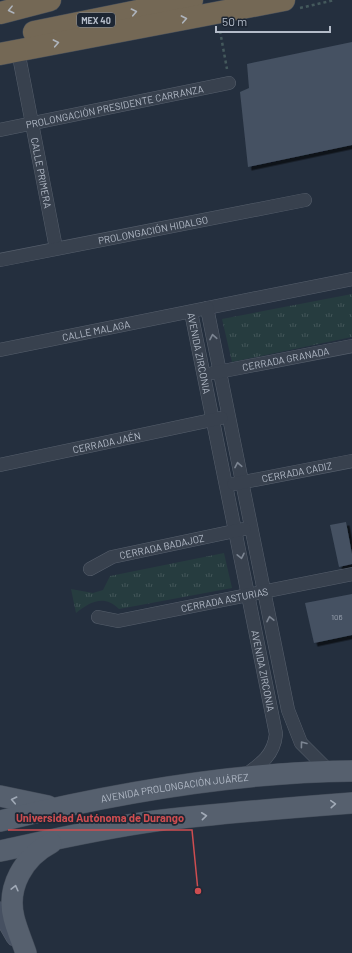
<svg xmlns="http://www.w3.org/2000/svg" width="352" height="953" viewBox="0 0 352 953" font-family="Barlow,sans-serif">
  <defs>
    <pattern id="park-tufts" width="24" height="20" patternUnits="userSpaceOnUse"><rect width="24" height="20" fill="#263c3f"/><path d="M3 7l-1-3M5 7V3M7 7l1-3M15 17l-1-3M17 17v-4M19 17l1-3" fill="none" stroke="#435659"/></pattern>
    <filter id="shadow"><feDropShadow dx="3.5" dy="3.5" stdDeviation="0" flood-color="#0009"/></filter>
  </defs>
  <rect width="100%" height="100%" fill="#242f3e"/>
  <g fill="url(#park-tufts)">
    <path d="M352,294V337L232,362L222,319Z"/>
    <path d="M224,553L232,588L119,609C104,594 90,602 76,613L71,589L93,593L103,590L110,576Z"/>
  </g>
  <g fill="#455162" filter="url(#shadow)">
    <path d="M352,42V145L248,167L240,92L249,88L247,64Z"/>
    <path d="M346,522L352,554V564L339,567L330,525Z"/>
    <path d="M352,594V635L314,643L305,603Z"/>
  </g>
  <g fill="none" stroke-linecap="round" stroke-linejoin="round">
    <g stroke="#565f6c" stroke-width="14">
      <g id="street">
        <path id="s1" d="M18,51L56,248"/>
        <path id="s2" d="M0,130L229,83"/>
        <path id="s3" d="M0,260L305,200"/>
        <path d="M207,308L352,279"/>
        <path id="s4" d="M191,312L276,734C274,755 261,764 244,776"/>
        <path id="s5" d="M0,350L207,308L288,710L301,743L330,772"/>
        <path id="s6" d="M213,373L352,346"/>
        <path id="s7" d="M0,465L221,418"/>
        <path id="s8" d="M234,484L352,461"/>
        <path id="s9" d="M90,569L112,557L244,529"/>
        <path id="s10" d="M98,617L118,621L352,574"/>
      </g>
    </g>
    <g stroke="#565f6c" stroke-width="19">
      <path id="secondary" d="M0,911L15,937"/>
    </g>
    <g stroke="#414a57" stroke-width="22">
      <g id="primary">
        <path d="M0,796L48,806"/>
        <path id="s11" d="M0,821C115,793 234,772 352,771"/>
        <path d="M0,851C51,840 103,828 155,821C221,813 286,808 352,803"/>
        <path d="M26,953C22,941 17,930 14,918C6,887 24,857 51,843"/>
      </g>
    </g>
    <g stroke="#434c59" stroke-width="23">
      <g id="highway">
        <path d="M0,13L50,0"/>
        <path d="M34,32L192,0"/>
        <path d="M0,54L284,0"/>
      </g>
    </g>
    <g stroke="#44595c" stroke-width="2.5" stroke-dasharray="3 3" stroke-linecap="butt">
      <path d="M300,8L335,0"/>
      <path d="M220,31L227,69"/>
    </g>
    <use href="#street" stroke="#38414e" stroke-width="13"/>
    <use href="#secondary" stroke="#465061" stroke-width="18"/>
    <use href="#primary" stroke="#56606e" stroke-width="21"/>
    <use href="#highway" stroke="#746855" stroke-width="22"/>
  </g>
  <defs><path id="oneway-chevron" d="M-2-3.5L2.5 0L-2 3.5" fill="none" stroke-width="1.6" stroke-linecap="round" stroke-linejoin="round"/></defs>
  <g stroke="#aeb4bd">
    <use href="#oneway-chevron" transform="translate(11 10) rotate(166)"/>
    <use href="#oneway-chevron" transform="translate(134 12) rotate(-12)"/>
    <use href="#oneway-chevron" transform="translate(184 19) rotate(-11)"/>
    <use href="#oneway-chevron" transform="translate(56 43) rotate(-11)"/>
  </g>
  <g stroke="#7c8592">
    <use href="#oneway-chevron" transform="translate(213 337) rotate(-101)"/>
    <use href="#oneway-chevron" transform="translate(238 465) rotate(-101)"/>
    <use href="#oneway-chevron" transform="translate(241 556) rotate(78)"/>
    <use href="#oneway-chevron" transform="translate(270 619) rotate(-102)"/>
    <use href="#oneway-chevron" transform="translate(303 744) rotate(-127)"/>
  </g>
  <g stroke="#a1aab7">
    <use href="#oneway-chevron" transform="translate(14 800) rotate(-168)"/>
    <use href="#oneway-chevron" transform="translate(333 804) rotate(-4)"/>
    <use href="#oneway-chevron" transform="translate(204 816) rotate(-6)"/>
    <use href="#oneway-chevron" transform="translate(15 888) rotate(-76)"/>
  </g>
  <g text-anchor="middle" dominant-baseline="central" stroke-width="3.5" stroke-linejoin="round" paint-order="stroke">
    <g font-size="8" fill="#98a1af">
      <text x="337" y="617">106</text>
    </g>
    <rect fill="#1d2633" stroke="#878f9c" stroke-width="1" x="77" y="13" width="38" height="14" rx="3"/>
    <g font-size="9" font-weight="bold" fill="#b4bcc9">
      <text x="96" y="20">MEX 40</text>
    </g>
    <g font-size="10" fill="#b4bcc9" stroke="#1d2633">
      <text stroke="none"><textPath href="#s2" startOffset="117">PROLONGACIÓN PRESIDENTE CARRANZA</textPath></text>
      <text stroke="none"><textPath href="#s1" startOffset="124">CALLE PRIMERA</textPath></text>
      <text stroke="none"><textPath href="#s3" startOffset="156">PROLONGACIÓN HIDALGO</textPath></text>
      <text stroke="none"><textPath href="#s5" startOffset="98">CALLE MALAGA</textPath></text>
      <text stroke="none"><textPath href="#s4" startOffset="42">AVENIDA ZIRCONIA</textPath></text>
      <text stroke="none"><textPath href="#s6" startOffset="74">CERRADA GRANADA</textPath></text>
      <text stroke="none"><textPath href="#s7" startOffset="109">CERRADA JAÉN</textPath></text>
      <text stroke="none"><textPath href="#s8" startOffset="64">CERRADA CADIZ</textPath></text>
      <text stroke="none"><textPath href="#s9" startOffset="76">CERRADA BADAJOZ</textPath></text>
      <text stroke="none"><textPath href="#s10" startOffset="129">CERRADA ASTURIAS</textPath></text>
      <text stroke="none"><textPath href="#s4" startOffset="366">AVENIDA ZIRCONIA</textPath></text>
      <text stroke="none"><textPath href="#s11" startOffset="178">AVENIDA PROLONGACIÓN JUÁREZ</textPath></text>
    </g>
  </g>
  <path fill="none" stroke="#ce4d50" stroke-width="1.5" d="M198 891L192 830H8"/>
  <circle fill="#ce4d50" stroke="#1d2633" stroke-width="1.5" cx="198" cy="891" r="4"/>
  <g font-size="11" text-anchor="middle" font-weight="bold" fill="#ce4d50" stroke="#1d2633" stroke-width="3.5" stroke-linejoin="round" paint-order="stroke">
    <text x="100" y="822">Universidad Autónoma de Durango</text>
  </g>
  <path d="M216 26v6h114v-6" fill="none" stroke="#b4bcc9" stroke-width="2"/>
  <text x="222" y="26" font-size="12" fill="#b4bcc9" stroke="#1d2633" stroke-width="3" paint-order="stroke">50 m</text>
</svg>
